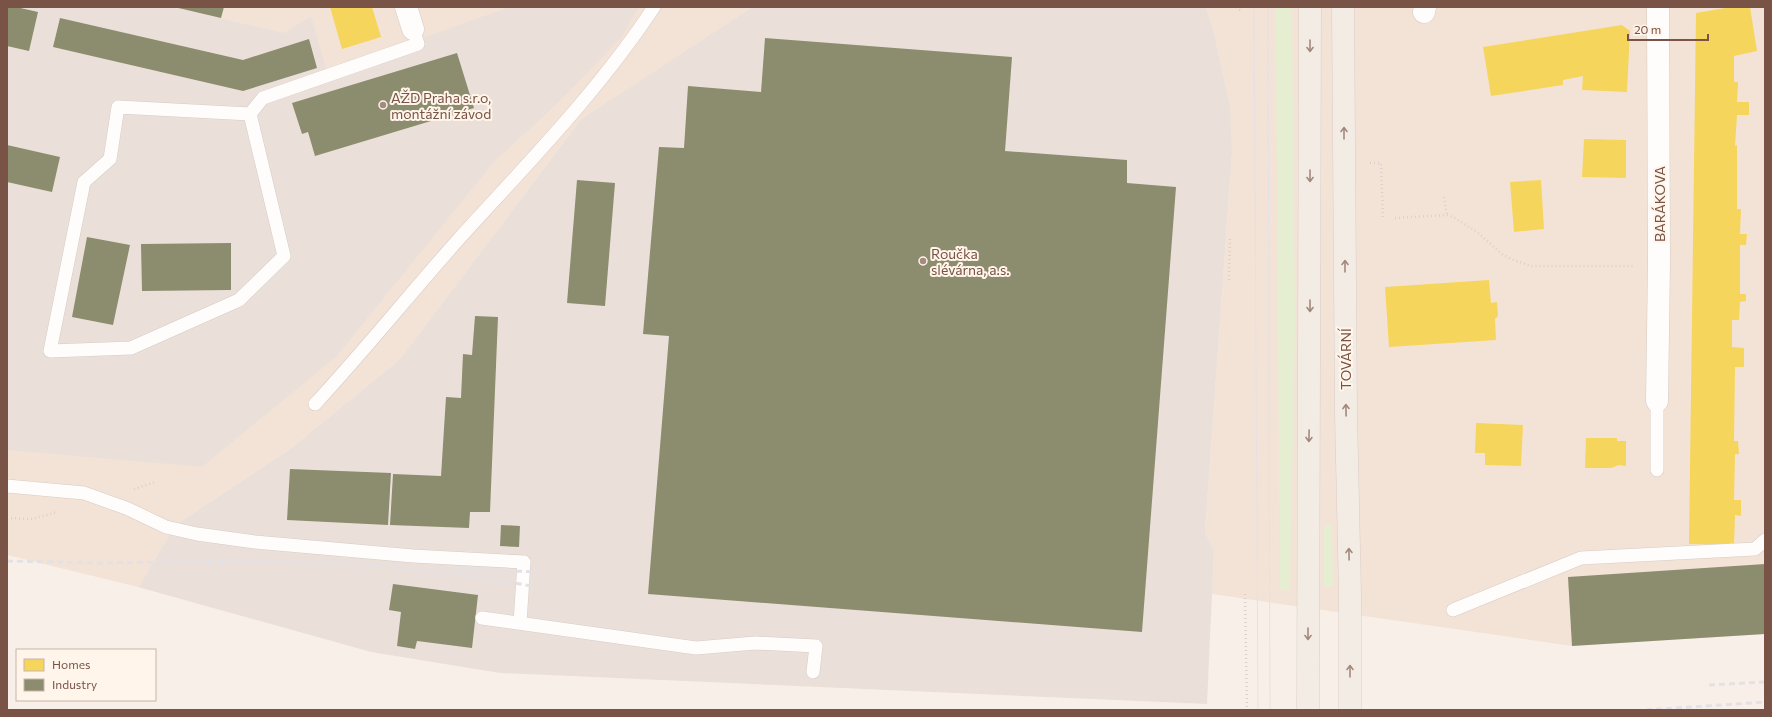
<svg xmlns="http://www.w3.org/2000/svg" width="1772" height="717" viewBox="0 0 1772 717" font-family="Commissioner,sans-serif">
  <rect width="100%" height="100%" fill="#f8f0e8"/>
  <g fill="#f3e3d6">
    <path d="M7,7H752L581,119L400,359L290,449L175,525L138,587L7,555Z"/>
    <path d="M1206,7H1765V634L1572,646L1212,594L1214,550L1205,532L1232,153L1212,25Z"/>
  </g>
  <g fill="#ebe0d9">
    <path d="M7,7H171L284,33L311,16L327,72L509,7H639L621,38L560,101L494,162L336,357L202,467L7,450Z"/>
    <path d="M752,7H1206L1212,25L1230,107L1232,153L1205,532L1214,550L1207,704L500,673L371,652L138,587L175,525L290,449L400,359L581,119Z"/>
  </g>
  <g fill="#e5eed1">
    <path d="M1275,7H1292L1295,325L1290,590H1280L1276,46Z"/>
    <path d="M1329,524L1332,526L1333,586L1324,587V528L1326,525Z"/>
  </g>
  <g fill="#f6d55c">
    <path d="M330,7H372L381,37L342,49Z"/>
    <path d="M1731,7H1750L1757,51L1734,56V82H1738L1737,102H1749V115H1737L1735,146L1737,145V209H1741L1740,234H1747L1746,245H1740V294H1746V301L1740,302L1739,320H1732V347L1744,348V367H1735L1734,441H1738L1739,454H1735L1734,500H1741V516L1735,515L1734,545L1689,544L1696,13Z"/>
    <path d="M1622,25L1630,31L1627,92L1582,90L1583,76L1563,80V85L1491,96L1483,47Z"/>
    <path d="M1584,139L1626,140V178L1582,177Z"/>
    <path d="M1541,180L1544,229L1514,232L1510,182Z"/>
    <path d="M1489,280L1491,303L1497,302L1498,316L1495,319L1496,340L1389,347L1385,287Z"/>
    <path d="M1476,423L1523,425L1521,466L1485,465V453H1475Z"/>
    <path d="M1586,438H1617V441H1626V466L1619,465L1611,468H1585Z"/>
  </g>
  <g fill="#8c8c6e">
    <path d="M7,7H16L38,12L29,51L7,46Z"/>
    <path d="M174,7H224L221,18Z"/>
    <path d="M60,18L243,60L309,39L317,68L243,91L53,47Z"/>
    <path d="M765,38L1012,57L1005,151L1127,160V183L1176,187L1142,632L648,594L669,336L643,334L659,147L684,148L688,86L761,92Z"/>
    <path d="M457,53L474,108L315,156L308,132L302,134L292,103Z"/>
    <path d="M7,145L60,157L52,192L7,182Z"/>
    <path d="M577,180L615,183L605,306L567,303Z"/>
    <path d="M87,237L130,245L113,325L72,317Z"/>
    <path d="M231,243V290L142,291L141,244Z"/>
    <path d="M475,316L498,317L490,512H470L469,528L390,525L393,474L441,476L446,397L461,398L463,354L472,355Z"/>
    <path d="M290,469L391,473L388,525L287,520Z"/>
    <path d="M501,525L520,526L519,547L500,546Z"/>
    <path d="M1765,564V634L1572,646L1568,577Z"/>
    <path d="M393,584L478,595L472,648L417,641L415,649L397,646L401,612L389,610Z"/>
  </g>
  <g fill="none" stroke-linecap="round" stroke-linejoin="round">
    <g stroke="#d6cbc5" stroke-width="14">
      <g id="lane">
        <path d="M250,114L118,107L110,159L84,182L50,351L131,348L239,300L284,256L250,114L263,98L418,44L413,29"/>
        <path d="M315,404C364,351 409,295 457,241C525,166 598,92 654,7"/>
        <path d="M1657,470V401"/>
        <path d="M7,486L84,493L126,508L166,527L197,534L255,542L413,556L524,562L520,623"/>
        <path d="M1453,610L1581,558L1755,549L1765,540"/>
        <path d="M482,618L696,648L755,643L816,646L813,672"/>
      </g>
    </g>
    <g stroke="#d6cbc5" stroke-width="23">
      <g id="street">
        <path d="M406,7L413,29"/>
        <path d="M1424,12L1425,7"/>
        <path d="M1657,401L1659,263L1658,7"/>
      </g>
    </g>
    <g stroke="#dacdc8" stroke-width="23">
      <g id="primary">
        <path d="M1343,7L1346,415L1350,593V710"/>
        <path d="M1308,710L1310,7"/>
      </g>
    </g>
    <g stroke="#dbd0cb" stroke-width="2.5" stroke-dasharray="1 3" stroke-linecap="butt">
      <path d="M1236,7L1240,10"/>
      <path d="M1370,163H1381L1383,218"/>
      <path d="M1444,197L1447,215"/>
      <path d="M1395,218L1447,215L1455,218L1477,232L1502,254L1511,259L1531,266H1635"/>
      <path d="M1229,280L1230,237"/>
      <path d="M134,489L155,482"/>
      <path d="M7,518L32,519L57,512"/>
      <path d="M1245,594L1247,710"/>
    </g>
    <use href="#lane" stroke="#fefdfc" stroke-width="13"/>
    <use href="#street" stroke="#fefdfc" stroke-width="22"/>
    <use href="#primary" stroke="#f3ece4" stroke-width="22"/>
    <g stroke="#e4e1e5" stroke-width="1">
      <path d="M1254,7L1258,710"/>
      <path d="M1268,7L1270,710"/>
    </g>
    <g stroke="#e4e1e5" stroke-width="3" stroke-dasharray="6 4" stroke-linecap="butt">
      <path d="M7,561L102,563L263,561L369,565L460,574L532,586"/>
      <path d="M456,569L540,572"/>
      <path d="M1709,685L1765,682"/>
      <path d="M1646,710L1765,702"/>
    </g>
  </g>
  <defs><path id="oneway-shaft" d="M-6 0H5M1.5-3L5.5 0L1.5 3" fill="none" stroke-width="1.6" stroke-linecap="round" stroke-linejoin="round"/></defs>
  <g stroke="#a3897d">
    <use href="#oneway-shaft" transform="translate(1310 46) rotate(90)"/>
    <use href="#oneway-shaft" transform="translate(1344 133) rotate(-90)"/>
    <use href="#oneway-shaft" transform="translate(1310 176) rotate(90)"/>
    <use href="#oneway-shaft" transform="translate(1345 266) rotate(-90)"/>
    <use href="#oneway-shaft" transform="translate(1310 306) rotate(90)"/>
    <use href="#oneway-shaft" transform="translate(1346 410) rotate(-91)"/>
    <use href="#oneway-shaft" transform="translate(1309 436) rotate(91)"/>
    <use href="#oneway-shaft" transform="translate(1349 554) rotate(-91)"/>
    <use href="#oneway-shaft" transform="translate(1308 634) rotate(90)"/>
    <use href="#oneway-shaft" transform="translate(1350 671) rotate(-90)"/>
  </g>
  <g fill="#a58a7f" stroke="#fff5ea" stroke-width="1.5">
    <circle cx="383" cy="105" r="4"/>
    <circle cx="923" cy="261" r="4"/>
  </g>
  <g text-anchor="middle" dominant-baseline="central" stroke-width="4" stroke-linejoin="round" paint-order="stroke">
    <g font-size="14" fill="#785346" stroke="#fff5ea" text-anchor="start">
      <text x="391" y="97">AŽD Praha s.r.o,<tspan x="391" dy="16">montážní závod</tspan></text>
      <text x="931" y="253">Roučka<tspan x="931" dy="16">slévárna, a.s.</tspan></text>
    </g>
    <g font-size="14" fill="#785346" stroke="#fff5ea">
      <text transform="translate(1659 204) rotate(-90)">BARÁKOVA</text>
      <text transform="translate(1345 359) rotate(-90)">TOVÁRNÍ</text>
    </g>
  </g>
  <rect width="1772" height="717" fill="none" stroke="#785346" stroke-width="16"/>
  <rect x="16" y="649" width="140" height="52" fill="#fff5ea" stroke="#c9b4a8"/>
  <rect x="24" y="659" width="20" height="12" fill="#f6d55c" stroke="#c9b4a8"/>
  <text x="52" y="669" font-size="12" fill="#785346">Homes</text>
  <rect x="24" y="679" width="20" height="12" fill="#8c8c6e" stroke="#c9b4a8"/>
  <text x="52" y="689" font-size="12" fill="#785346">Industry</text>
  <path d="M1628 34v6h80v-6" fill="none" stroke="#785346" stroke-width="2"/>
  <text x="1634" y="34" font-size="12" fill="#785346" stroke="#fff5ea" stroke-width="3" paint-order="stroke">20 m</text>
</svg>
